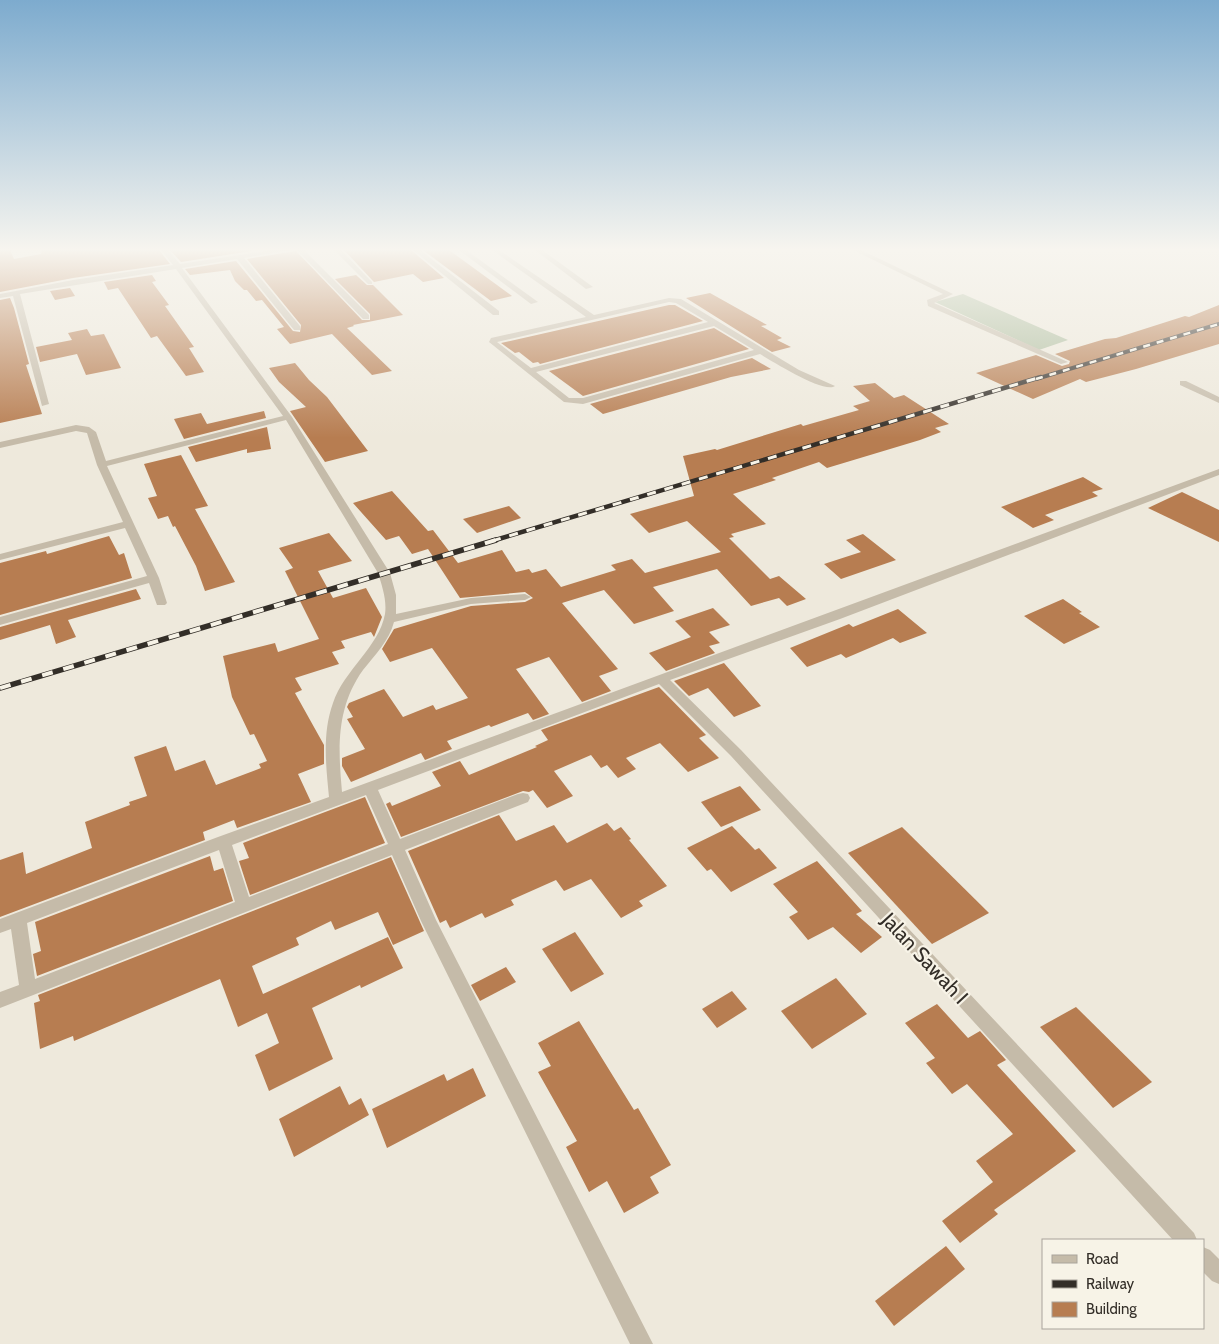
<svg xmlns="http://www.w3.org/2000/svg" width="1219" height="1344" viewBox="0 0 1219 1344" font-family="Cabin,sans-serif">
  <rect width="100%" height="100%" fill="#eee9dc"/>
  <path fill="#acbc9d" d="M963,294L1068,340L1039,350L935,302Z"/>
  <g fill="#b77d51">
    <path d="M0,250H10L14,259L41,254L42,250H159L170,264L73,278L0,292Z"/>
    <path d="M170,250H251V251L181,262Z"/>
    <path d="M344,250H411L444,278L423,282L413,274L374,282Z"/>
    <path d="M423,250H449L512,296L491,301Z"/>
    <path d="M296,251L362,320H370V314L335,279L356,275L367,285H373L403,315L353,325L354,326L347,328L392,371L372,375L332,334L290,344L277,329L284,327L262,300L256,301L247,290H244L235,281L230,270L190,275L185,269L236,261L293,331L300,332L301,325L247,259Z"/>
    <path d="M152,275L156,281L152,282L169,305L165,306L194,347L189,348L204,372L186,376L157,336L151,338L118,288L108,290L104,282Z"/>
    <path d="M70,288L75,296L55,300L50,291Z"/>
    <path d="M710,293L767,325L761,326L782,338L777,340L791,347L772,352L686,298Z"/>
    <path d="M10,298L14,308L29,364L26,365L42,414L0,423V300Z"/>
    <path d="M669,305H675L703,321L540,364L538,362L533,363L519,352L515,353L501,343Z"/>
    <path d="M1219,305V344L1136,369L1086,382L1080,379L1033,399L976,373L1036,355L1062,366L1069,364L1070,361L1055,354L1105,339L1116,338L1185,316L1189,317Z"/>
    <path d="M714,328L749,349L583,396L549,371Z"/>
    <path d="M87,329L91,336L104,334L121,368L86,375L77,354L40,362L36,347L72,340L68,333Z"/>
    <path d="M752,358L771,369L731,377L603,414L590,404Z"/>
    <path d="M295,363L309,380L327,397L368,451L325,462L290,411L306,407L279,382L269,368Z"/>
    <path d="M875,383L894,398L904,395L949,424L935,428L941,432L920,440L827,468L819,462L772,478L776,480L733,494L766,524L731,534L734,537L729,538L770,579L779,576L806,599L787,606L779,598L751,606L717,569L653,587L674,611L634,624L604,590L562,603L618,669L599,676L611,691L582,702L549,657L516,669L549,714L533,720L528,713L491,727L489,725L447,741L452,749L425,760L421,753L351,782L342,766V758L365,749L347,719L353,717L347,707L349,703L384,689L403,717L433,705L436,710L468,698L432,648L390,662L382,649L394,629L471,606L525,602L533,598L525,592L460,598L428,549L412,554L399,536L386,540L353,503L392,491L428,531L433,530L458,563L502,550L516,572L529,569L532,573L546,569L561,587L616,570L611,565L632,559L645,573L721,552L687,521L649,533L630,514L694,496L683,456L715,449L717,450L801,424L803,426L859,410L853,406L870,401L853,386Z"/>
    <path d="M264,411L266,418L184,439L174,419L201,413L207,424Z"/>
    <path d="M267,427L271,449L247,453V449L196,462L188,447Z"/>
    <path d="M181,455L208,506L195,509L235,582L205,591L196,566L175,526L173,527L168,516L158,519L148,498L157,496L144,464Z"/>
    <path d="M1083,477L1103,489L1092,492L1098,496L1045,515L1054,520L1033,528L1001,507Z"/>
    <path d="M1182,492L1219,510V542L1148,508Z"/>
    <path d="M509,506L521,518L477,533L463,519Z"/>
    <path d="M329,533L352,561L318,571L333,598L366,588L382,617L374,637L371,632L341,641L345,648L332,652L339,664L295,678L302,690L295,693L324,745V764L298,774L311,802L237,828L234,820L203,832L205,840L0,917V860L23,852L26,874L92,848L85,822L130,805L129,802L147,796L134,757L166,746L175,771L205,760L216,785L261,768L259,764L267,761L254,734L250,735L232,697L223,656L275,643L278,652L319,639L285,571L293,568L279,548Z"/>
    <path d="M863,534L896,560L841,579L824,564L861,552L846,540Z"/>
    <path d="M109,536L119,555L124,553L132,578L0,615V563L46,551L47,554Z"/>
    <path d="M136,589L141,599L68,620L76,637L56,644L50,625L0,640V627Z"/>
    <path d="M1063,599L1082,612L1079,613L1100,627L1064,644L1024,616Z"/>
    <path d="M713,608L730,625L709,632L720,643L709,646L715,653L666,671L649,653L691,637L675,621Z"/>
    <path d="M898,609L927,633L900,643L893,638L846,658L841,654L807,667L790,648L849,624L853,627Z"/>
    <path d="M724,663L761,706L734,717L708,688L689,696L674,681Z"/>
    <path d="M659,687L706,735L699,738L719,758L688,772L660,743L626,758L636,769L618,778L607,765L601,768L591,755L554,771L573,796L547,808L533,790L529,792L523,791L401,837L386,804L390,802L392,806L441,786L432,772L460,761L469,775L537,747L535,746L548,740L541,730Z"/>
    <path d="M740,786L761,810L721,827L701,802Z"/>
    <path d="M365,797L385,843L250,895L239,861L249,858L243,843Z"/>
    <path d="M499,815L516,841L554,825L567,843L607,823L614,831L621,827L631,839L629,840L667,886L639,901L643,906L621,918L591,879L564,891L556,880L511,900L514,905L485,918L482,913L450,928L446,920L440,923L408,851Z"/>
    <path d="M732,826L755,850L759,848L777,868L731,892L711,869L707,871L687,848Z"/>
    <path d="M902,827L989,913L932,944L848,853Z"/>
    <path d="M210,856L214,871L223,868L233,901L37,976L33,954L41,951L35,922Z"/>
    <path d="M391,857L424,931L393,945L378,912L335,930L331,921L296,938L299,945L252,966L263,994L388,937L403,968L361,988L360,985L312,1008L333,1059L269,1091L255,1055L279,1043L267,1013L238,1027L220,979L74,1041L73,1036L40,1049L34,1003L40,1001L38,995Z"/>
    <path d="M817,861L862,911L856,914L882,937L861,953L833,927L808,940L789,917L798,912L773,884Z"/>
    <path d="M575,932L604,974L571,992L542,949Z"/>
    <path d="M506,967L516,982L480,1001L471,985Z"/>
    <path d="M836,978L867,1014L812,1049L781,1011Z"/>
    <path d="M732,991L747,1009L717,1028L702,1009Z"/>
    <path d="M937,1004L968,1038L980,1031L1006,1060L997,1065L1076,1151L994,1210L998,1214L960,1243L942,1221L993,1182L976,1161L1013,1134L967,1084L952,1094L926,1063L935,1058L905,1023Z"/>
    <path d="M1076,1007L1152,1082L1113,1108L1040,1027Z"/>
    <path d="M579,1021L634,1110L638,1108L671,1165L650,1177L659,1193L624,1213L607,1181L589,1192L566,1147L577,1141L538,1072L551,1066L538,1043Z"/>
    <path d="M473,1068L486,1096L387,1148L372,1109L444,1074L447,1081Z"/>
    <path d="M340,1086L349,1105L361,1098L369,1115L294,1157L279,1119Z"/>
    <path d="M946,1246L965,1269L894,1326L875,1301Z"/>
  </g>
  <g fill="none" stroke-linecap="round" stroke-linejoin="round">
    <g fill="#c5bba9" fill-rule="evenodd">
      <path d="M161,250H168L180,264L273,250H289L244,258L300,326V330H294L237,259L182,268L292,417L390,573L396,595V614L471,598L525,594L531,597L525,600L471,604L394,622C389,641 375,655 363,670C336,708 338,748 342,792L1219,469V475L840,619L670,680L741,750L1194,1233L1197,1240H1173L731,756L659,684L378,790L400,839L518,794L523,793L528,794L530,798L528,802L405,850L436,920L653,1344H630L421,921L392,855L0,1008V992L19,985L11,929L0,933V919L218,837L329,797C326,766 322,733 333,703C344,670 379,647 385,614C387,600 382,586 378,573L286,420L107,466L159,578L167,603L165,605H157L149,583L0,625V617L147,576L125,528L0,560V554L123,522L97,465L87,433L76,431L0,448V442L76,425L89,427L96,432L106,461L283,416L176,269L20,294L49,404L42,406L13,296L0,298V294L73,280L173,265ZM366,795L388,844L249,897L232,845ZM219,850L235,902L35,979L27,923Z"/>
      <path d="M297,250H304L369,315V319H363Z"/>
      <path d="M334,250H341L372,282V284H368Z"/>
      <path d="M413,250H420L499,311V315H493Z"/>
      <path d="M459,250H466L538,302L531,304Z"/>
      <path d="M492,250H499L594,315L669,298L681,299L799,370L835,386C824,394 772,361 760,354L583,404L564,402L489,342L491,338L586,317ZM669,302L676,303L708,322L531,368L497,342ZM714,326L754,350L583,398H569L536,372Z"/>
      <path d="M535,250H542L593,287L586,289Z"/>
      <path d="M853,250H861L953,294L934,303L1068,362L1061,364L928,306L927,300L943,294Z"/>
      <path d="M1180,381H1186L1219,397V403L1180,385Z"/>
      <path d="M1203,1247L1210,1250L1219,1259V1284L1212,1281L1203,1272Z"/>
    </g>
    <g stroke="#332e28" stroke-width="4">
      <path id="rail-far2" d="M1036,379L1219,324"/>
    </g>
    <g stroke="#332e28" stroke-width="4.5">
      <path id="rail-far1" d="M492,541L1041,377"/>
    </g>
    <g stroke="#332e28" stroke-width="5.5">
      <path id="rail" d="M0,688L496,540"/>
    </g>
    <use href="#rail-far2" stroke="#f7f3e7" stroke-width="2.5" stroke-dasharray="7" stroke-linecap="butt"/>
    <use href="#rail-far1" stroke="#f7f3e7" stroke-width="3" stroke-dasharray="9" stroke-linecap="butt"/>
    <use href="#rail" stroke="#f7f3e7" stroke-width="4" stroke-dasharray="11" stroke-linecap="butt"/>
  </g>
  <linearGradient id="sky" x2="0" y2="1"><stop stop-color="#7dabce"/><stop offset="0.57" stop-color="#f7f5ef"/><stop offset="1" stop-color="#f7f5ef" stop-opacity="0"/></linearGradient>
  <rect width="1219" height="438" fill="url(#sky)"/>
  <g text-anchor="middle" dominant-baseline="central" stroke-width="4.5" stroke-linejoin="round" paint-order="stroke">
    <g font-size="21" fill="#332e28" stroke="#f7f3e7">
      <text transform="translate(925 958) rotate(47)">Jalan Sawah I</text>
    </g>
  </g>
  <rect x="1042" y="1239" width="162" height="90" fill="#f7f3e7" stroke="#a9a49b"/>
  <rect x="1052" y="1255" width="25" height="8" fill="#c5bba9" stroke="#a9a49b"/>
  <text x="1086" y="1264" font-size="15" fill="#332e28">Road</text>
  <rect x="1052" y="1280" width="25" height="8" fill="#332e28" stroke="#a9a49b"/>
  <text x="1086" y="1289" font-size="15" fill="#332e28">Railway</text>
  <rect x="1052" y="1302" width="25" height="15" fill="#b77d51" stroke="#a9a49b"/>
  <text x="1086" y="1314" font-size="15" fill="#332e28">Building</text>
</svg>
